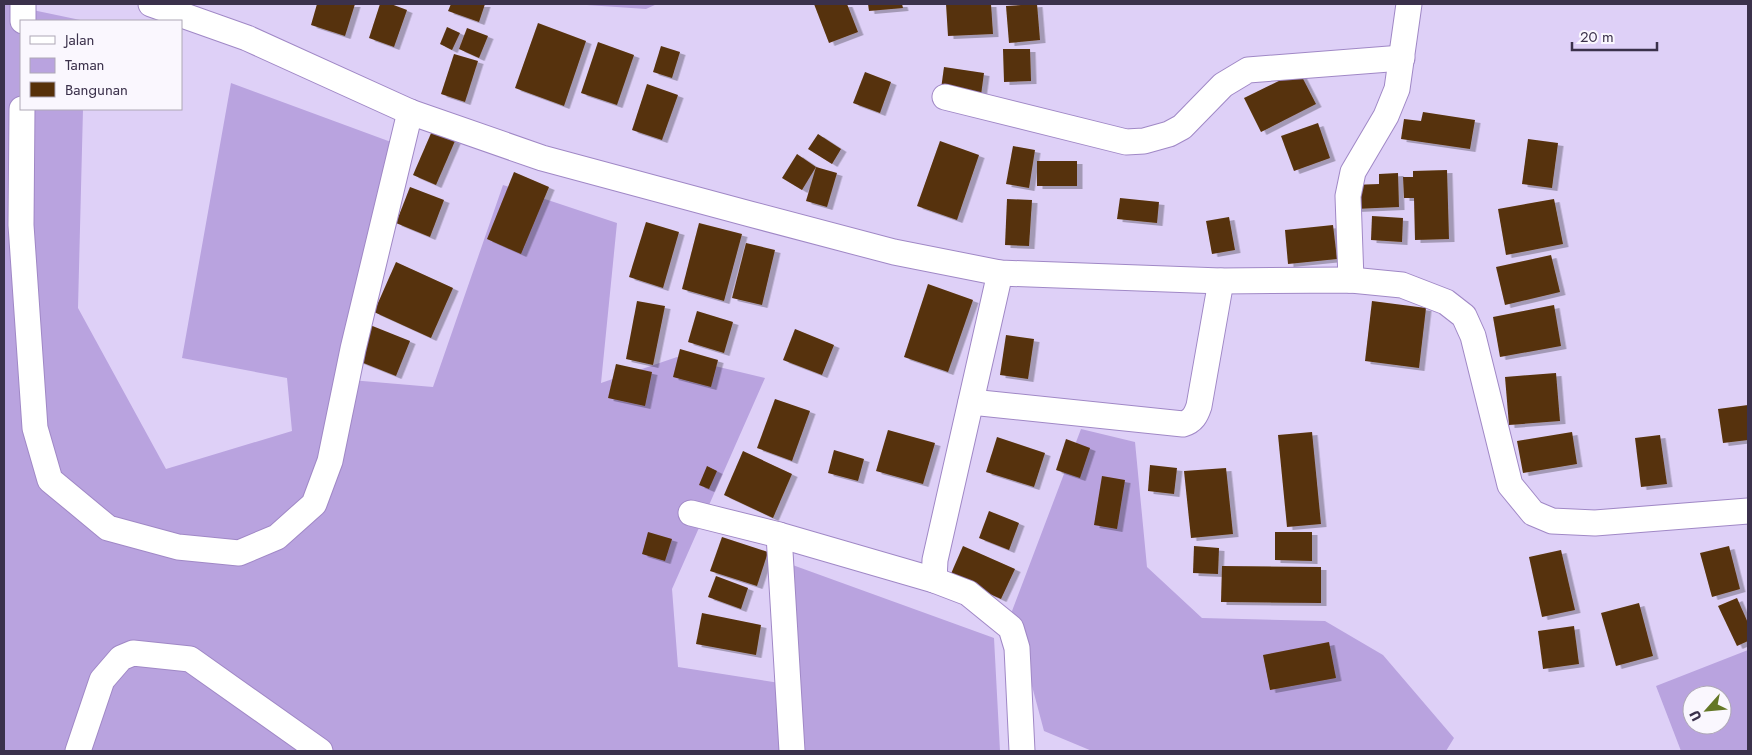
<svg xmlns="http://www.w3.org/2000/svg" width="1752" height="755" viewBox="0 0 1752 755" font-family="Jost,sans-serif">
  <defs>
    <filter id="shadow"><feDropShadow dx="5.5" dy="3" stdDeviation="0" flood-color="#0004"/></filter>
  </defs>
  <rect width="100%" height="100%" fill="#ded0f7"/>
  <g fill="#b9a3df" fill-rule="evenodd">
    <path d="M4,4L85,21H21V109H83L78,308L166,469L292,431L287,378L182,358L231,83L391,142L339,379L433,387L503,185L617,223L601,383L677,357L765,378L672,589L678,667L786,684L776,559L994,638L1000,751H4Z"/>
    <path d="M572,4H657L646,9Z"/>
    <path d="M1081,429L1135,442L1147,567L1202,618L1325,621L1383,655L1454,738L1446,751H1092L1044,731L1012,611Z"/>
    <path d="M1748,650V751H1681L1656,686ZM1692,695H1722V725H1692Z"/>
  </g>
  <g fill="#573109" filter="url(#shadow)">
    <path d="M317,4H355L345,36L311,25Z"/>
    <path d="M380,4H391L407,10L394,47L369,38Z"/>
    <path d="M451,4H485L479,22L448,11Z"/>
    <path d="M814,4H847L858,32L829,43Z"/>
    <path d="M868,4H902L903,8L869,11Z"/>
    <path d="M946,4H991L993,34L948,36Z"/>
    <path d="M1037,4L1040,40L1009,43L1006,6Z"/>
    <path d="M538,23L586,41L564,106L515,88Z"/>
    <path d="M447,27L460,33L452,50L440,44Z"/>
    <path d="M467,28L488,36L479,58L459,49Z"/>
    <path d="M598,42L634,55L617,105L581,93Z"/>
    <path d="M661,46L680,52L672,78L653,72Z"/>
    <path d="M1003,49H1030L1031,81L1004,82Z"/>
    <path d="M454,54L478,61L465,102L441,94Z"/>
    <path d="M944,67L984,73L981,95L941,89Z"/>
    <path d="M1299,71L1316,104L1261,132L1244,98Z"/>
    <path d="M865,72L891,82L880,113L853,103Z"/>
    <path d="M647,84L678,95L662,140L632,130Z"/>
    <path d="M1423,112L1475,120L1470,149L1401,139L1404,119L1421,121Z"/>
    <path d="M1318,123L1330,158L1294,171L1281,136Z"/>
    <path d="M432,131L455,141L436,185L413,175Z"/>
    <path d="M818,134L841,149L832,164L808,149Z"/>
    <path d="M1528,139L1558,143L1552,188L1522,184Z"/>
    <path d="M940,141L979,155L957,220L917,206Z"/>
    <path d="M1013,146L1035,150L1029,188L1006,184Z"/>
    <path d="M797,154L816,167L802,190L782,178Z"/>
    <rect x="1037" y="161" width="40" height="25"/>
    <path d="M816,167L837,173L827,207L806,201Z"/>
    <path d="M1447,170L1449,239L1415,240L1414,198H1404L1403,177H1413V171Z"/>
    <path d="M514,172L549,187L521,254L487,239Z"/>
    <path d="M1398,173L1399,207L1354,209L1353,185L1379,184V174Z"/>
    <path d="M410,187L444,200L430,237L396,223Z"/>
    <path d="M1120,198L1159,202L1157,223L1117,219Z"/>
    <path d="M1007,199L1032,200L1029,246L1005,245Z"/>
    <path d="M1554,199L1563,244L1506,255L1498,209Z"/>
    <path d="M1372,216L1403,218L1402,242L1371,240Z"/>
    <path d="M1229,217L1235,250L1212,254L1206,221Z"/>
    <path d="M646,222L679,232L663,288L629,277Z"/>
    <path d="M699,223L742,234L724,301L682,289Z"/>
    <path d="M1333,225L1337,259L1288,264L1285,230Z"/>
    <path d="M746,243L775,250L762,305L732,298Z"/>
    <path d="M1551,255L1560,292L1505,305L1496,267Z"/>
    <path d="M396,262L453,288L431,338L374,312Z"/>
    <path d="M928,284L973,300L948,372L904,357Z"/>
    <path d="M637,301L665,306L653,365L626,359Z"/>
    <path d="M1372,301L1426,308L1419,368L1365,361Z"/>
    <path d="M1554,305L1561,346L1500,357L1493,317Z"/>
    <path d="M697,311L733,322L724,353L688,342Z"/>
    <path d="M370,325L410,341L396,376L356,360Z"/>
    <path d="M795,329L834,345L822,375L783,360Z"/>
    <path d="M1006,335L1034,339L1028,379L1000,375Z"/>
    <path d="M680,349L718,360L711,387L673,377Z"/>
    <path d="M616,364L652,372L645,406L608,398Z"/>
    <path d="M1556,373L1560,421L1509,425L1505,377Z"/>
    <path d="M775,399L810,411L792,461L757,448Z"/>
    <path d="M1748,405V440L1723,443L1718,409Z"/>
    <path d="M888,430L935,443L923,484L876,471Z"/>
    <path d="M1312,432L1321,524L1287,527L1278,435Z"/>
    <path d="M1572,432L1577,464L1523,473L1517,441Z"/>
    <path d="M1660,435L1667,484L1641,487L1635,438Z"/>
    <path d="M997,437L1045,453L1034,487L986,472Z"/>
    <path d="M1066,439L1090,448L1080,478L1056,470Z"/>
    <path d="M834,450L864,459L858,481L828,473Z"/>
    <path d="M743,451L792,474L773,518L724,495Z"/>
    <path d="M1150,465L1177,468L1174,494L1148,491Z"/>
    <path d="M707,466L717,471L709,489L699,485Z"/>
    <path d="M1226,468L1233,534L1191,538L1184,471Z"/>
    <path d="M1102,476L1125,480L1117,529L1094,525Z"/>
    <path d="M989,511L1019,523L1009,550L979,538Z"/>
    <path d="M648,532L672,539L665,561L642,554Z"/>
    <path d="M1275,532H1312V561L1275,560Z"/>
    <path d="M722,537L768,552L757,586L710,571Z"/>
    <path d="M963,546L1015,569L1001,599L950,576Z"/>
    <path d="M1194,546L1219,548L1218,574L1193,573Z"/>
    <path d="M1729,546L1740,589L1712,597L1700,553Z"/>
    <path d="M1561,550L1575,610L1542,617L1529,557Z"/>
    <path d="M1222,566L1321,567V603L1221,602Z"/>
    <path d="M716,576L748,588L741,609L708,597Z"/>
    <path d="M1737,598L1748,623V641L1737,646L1718,606Z"/>
    <path d="M1639,603L1653,656L1616,666L1601,613Z"/>
    <path d="M702,613L761,625L756,655L696,644Z"/>
    <path d="M1574,626L1579,664L1543,669L1538,631Z"/>
    <path d="M1329,642L1336,678L1270,690L1263,655Z"/>
  </g>
  <g fill="none" stroke-linecap="round" stroke-linejoin="round">
    <g stroke="#a088c6" stroke-width="27">
      <g id="street">
        <path d="M151,4L247,38L410,112L542,158L750,214L894,252L1000,273L1221,281L1351,280L1402,285L1446,302L1464,316L1473,336L1510,485L1533,513L1552,521L1595,523L1748,511"/>
        <path d="M23,21V4"/>
        <path d="M945,97L1126,142L1144,141L1169,134L1182,127L1223,85L1248,70L1402,58"/>
        <path d="M22,109L21,225L35,428L50,480L108,528L178,547L239,553L277,537L314,504L330,461L353,349L410,112"/>
        <path d="M1000,273L935,560L934,580L968,593L1011,628L1017,648L1022,751"/>
        <path d="M1351,280L1348,196L1353,172L1386,116L1397,89L1409,4"/>
        <path d="M971,402L1183,424C1193,421 1196,415 1199,406L1221,281"/>
        <path d="M691,513L779,535L934,580"/>
        <path d="M779,535L792,751"/>
        <path d="M78,751L102,680L121,658L133,653L190,659L320,751"/>
      </g>
    </g>
    <use href="#street" stroke="#fff" stroke-width="25"/>
  </g>
  <rect width="1752" height="755" fill="none" stroke="#3b314b" stroke-width="10"/>
  <rect x="20" y="20" width="162" height="90" fill="#faf7fe" stroke="#aea8b6"/>
  <rect x="30" y="36" width="25" height="8" fill="#ffffff" stroke="#aea8b6"/>
  <text x="65" y="45" font-size="15" fill="#3b314b">Jalan</text>
  <rect x="30" y="58" width="25" height="15" fill="#b9a3df" stroke="#aea8b6"/>
  <text x="65" y="70" font-size="15" fill="#3b314b">Taman</text>
  <rect x="30" y="82" width="25" height="15" fill="#573109" stroke="#aea8b6"/>
  <text x="65" y="95" font-size="15" fill="#3b314b">Bangunan</text>
  <g transform="translate(1707 710) rotate(243)"><circle r="24" fill="#faf7fe" stroke="#aea8b6"/>
  <path d="M0-4L9 19L0 12L-9 19Z" fill="#647726"/>
  <text y="-8" font-size="14" font-weight="bold" text-anchor="middle" fill="#3b314b">U</text>
  </g>
  <path d="M1572 42v8h85v-8" fill="none" stroke="#3b314b" stroke-width="2.5"/>
  <text x="1580" y="42" font-size="15" fill="#3b314b" stroke="#faf7fe" stroke-width="4" paint-order="stroke">20 m</text>
</svg>
